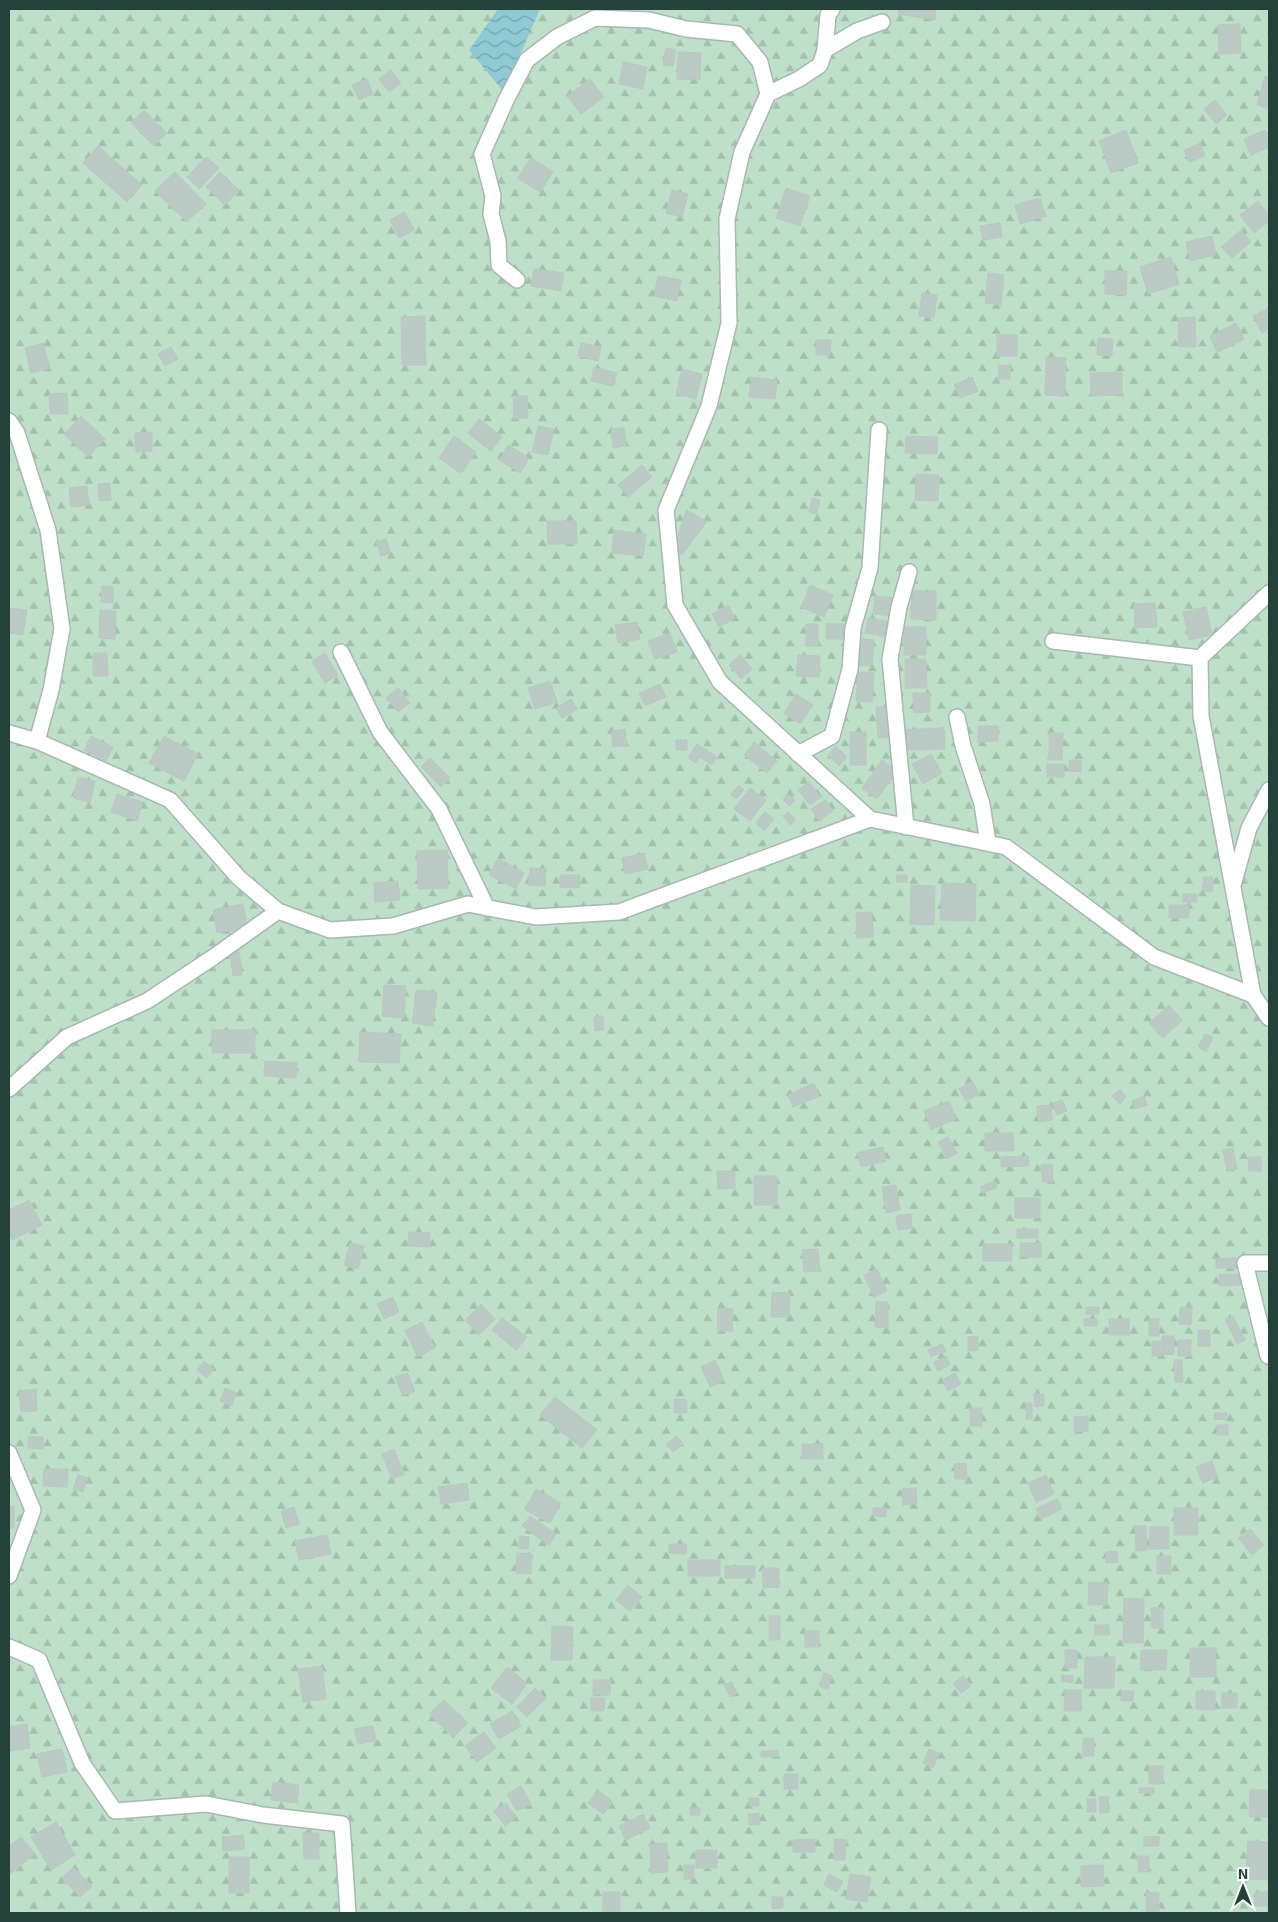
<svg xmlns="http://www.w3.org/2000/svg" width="1278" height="1922" viewBox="0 0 1278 1922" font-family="'Exo 2',sans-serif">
  <defs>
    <pattern id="forest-firs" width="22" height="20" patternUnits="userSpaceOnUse" patternTransform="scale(1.25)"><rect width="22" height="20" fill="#bfe0c8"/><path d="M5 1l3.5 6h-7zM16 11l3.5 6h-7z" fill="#a4c1ad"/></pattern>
    <pattern id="water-waves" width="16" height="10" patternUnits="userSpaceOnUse" patternTransform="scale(1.25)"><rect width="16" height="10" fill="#8ec9d4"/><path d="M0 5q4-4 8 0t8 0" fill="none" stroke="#74a5ad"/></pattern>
  </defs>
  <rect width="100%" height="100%" fill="#e6efeb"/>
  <rect fill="url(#forest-firs)" x="9" y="9" width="1260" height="1904"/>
  <path fill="url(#water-waves)" d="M498,9H540L504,92L469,50Z"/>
  <g fill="#bbcac4" stroke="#b8c9c2">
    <path d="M899,9H936L935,20L898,14Z"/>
    <path d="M1240,24L1241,53L1219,54L1218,25Z"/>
    <path d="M666,48L676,50L673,66L663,65Z"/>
    <path d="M678,52L701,53L700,80L677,79Z"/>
    <path d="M623,62L647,67L643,89L619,84Z"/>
    <path d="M391,70L401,83L389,92L379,79Z"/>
    <path d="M1265,76L1269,77V109L1257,105Z"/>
    <path d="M367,79L373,94L359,100L352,85Z"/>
    <path d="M590,79L604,97L581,114L567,96Z"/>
    <path d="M1215,100L1227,115L1216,124L1204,109Z"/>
    <path d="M144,110L167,133L154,146L131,123Z"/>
    <path d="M1126,130L1138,163L1111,173L1099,141Z"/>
    <path d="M1265,130L1269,141V147L1251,155L1244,139Z"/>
    <path d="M1200,143L1205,156L1189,162L1184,150Z"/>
    <path d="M98,146L142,185L127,202L83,163Z"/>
    <path d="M206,157L219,168L199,189L187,177Z"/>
    <path d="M531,158L553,172L540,192L518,178Z"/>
    <path d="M175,172L206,204L187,222L155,191Z"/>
    <path d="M220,172L239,190L225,205L206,187Z"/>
    <path d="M786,188L810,196L800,226L776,218Z"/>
    <path d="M672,190L688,194L682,217L666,213Z"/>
    <path d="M1040,198L1046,216L1020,224L1015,205Z"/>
    <path d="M1258,201L1269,215V221L1254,233L1240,215Z"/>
    <path d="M405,212L414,230L399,238L390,220Z"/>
    <path d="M1000,223L1002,237L983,240L980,226Z"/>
    <path d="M1241,230L1251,242L1232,258L1221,247Z"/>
    <path d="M1212,236L1216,255L1190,261L1186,242Z"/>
    <path d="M1171,257L1179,284L1148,294L1140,267Z"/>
    <path d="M534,269L564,273L561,291L531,286Z"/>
    <path d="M1105,271H1127L1126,295L1105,294Z"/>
    <path d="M988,273L1004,275L1001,305L985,303Z"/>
    <path d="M658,276L681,280L677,301L654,296Z"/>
    <path d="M922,293L937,295L934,318L919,316Z"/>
    <path d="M1269,308V329L1262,333L1253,316Z"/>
    <path d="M425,316L426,365H402L401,317Z"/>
    <path d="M1195,317L1196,347H1179L1178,318Z"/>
    <path d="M1236,323L1244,339L1218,352L1210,336Z"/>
    <path d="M1236,324L1242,338L1216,350L1210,336Z"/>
    <rect x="997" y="335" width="20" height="21"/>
    <path d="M1098,338L1113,339L1112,356L1097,355Z"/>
    <path d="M816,340H831L830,355H816Z"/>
    <path d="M43,343L50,368L31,373L25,348Z"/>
    <path d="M581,343L601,347L598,361L578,356Z"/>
    <path d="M171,347L178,359L165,366L158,354Z"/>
    <path d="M1046,357L1066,358L1065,396L1045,395Z"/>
    <path d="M999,365L1011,366L1010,379H998Z"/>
    <path d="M594,367L617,373L613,386L591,381Z"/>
    <path d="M682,369L702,374L696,399L676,394Z"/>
    <path d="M1122,372V395L1091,396L1090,373Z"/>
    <path d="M751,377L777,380L775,399L749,397Z"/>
    <path d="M972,377L978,391L960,398L954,385Z"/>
    <path d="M67,393L68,414H50L49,394Z"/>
    <path d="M513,396H527L528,418L514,419Z"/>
    <path d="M81,416L105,439L88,457L64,434Z"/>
    <path d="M479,419L502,437L491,451L468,433Z"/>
    <path d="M538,426L554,429L548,455L532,452Z"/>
    <path d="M624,428L626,446L613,448L611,429Z"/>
    <path d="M152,432V451L136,452L135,433Z"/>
    <path d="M454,436L476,452L461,473L439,458Z"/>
    <path d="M906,436L938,437L937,454L905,453Z"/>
    <path d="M508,445L529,458L520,473L499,460Z"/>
    <path d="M642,465L652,477L628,497L618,485Z"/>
    <path d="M916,474L939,475L938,501L915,500Z"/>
    <path d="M110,483L111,500L99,501L98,484Z"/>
    <path d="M87,486L89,505L71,507L69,488Z"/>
    <path d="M812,498L820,500L817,514L809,512Z"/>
    <path d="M686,510L707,521L682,555L674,550Z"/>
    <path d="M547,521H576L577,544H548Z"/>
    <path d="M614,530L646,534L643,556L612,553Z"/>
    <path d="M386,539L391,553L381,556L376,542Z"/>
    <path d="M810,585L833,595L824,617L801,607Z"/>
    <path d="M102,586L113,587V603L101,602Z"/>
    <path d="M912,591H936V620L911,619Z"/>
    <path d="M875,596L897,598L895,616L873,614Z"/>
    <path d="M1155,603L1157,627L1135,628L1134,604Z"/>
    <path d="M728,605L735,618L719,627L712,614Z"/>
    <path d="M1206,607L1212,635L1189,640L1183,612Z"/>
    <path d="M9,608L27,610L23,635L9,633Z"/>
    <path d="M100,610L116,611L115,639L99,638Z"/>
    <path d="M868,618L891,622L888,637L865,633Z"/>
    <path d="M637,622L640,639L618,643L615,625Z"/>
    <rect x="806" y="624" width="12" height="22"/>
    <rect x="826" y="624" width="20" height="15"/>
    <rect x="904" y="627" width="22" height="28"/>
    <path d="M670,633L677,652L655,659L648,641Z"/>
    <path d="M855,638L874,640L872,666L853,665Z"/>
    <path d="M93,653H107L108,676H93Z"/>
    <path d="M325,653L338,675L325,683L312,661Z"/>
    <path d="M740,655L752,669L741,679L729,665Z"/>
    <path d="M798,655L820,656L819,677L796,676Z"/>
    <path d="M905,659H926L927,688H905Z"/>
    <path d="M858,672L874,673L872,702L856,701Z"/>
    <path d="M550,681L557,702L535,709L528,688Z"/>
    <path d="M660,684L666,697L645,706L639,693Z"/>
    <path d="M398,688L410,703L398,712L386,698Z"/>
    <path d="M913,693H930V712L914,713Z"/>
    <path d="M796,694L813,705L800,724L784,713Z"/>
    <path d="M571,699L577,709L562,718L556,708Z"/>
    <path d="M876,707H892L893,737L878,738Z"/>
    <path d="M978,726H998V741L978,742Z"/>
    <path d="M944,728L945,749L902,750L901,730Z"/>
    <path d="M625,729L627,745L613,747L611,731Z"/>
    <rect x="850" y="732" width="16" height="33"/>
    <path d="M1049,733H1063L1062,760H1049Z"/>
    <path d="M91,736L113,747L106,761L84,750Z"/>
    <path d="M164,736L198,754L184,781L149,763Z"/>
    <rect x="676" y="740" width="11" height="10"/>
    <path d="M754,742L777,761L767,773L744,755Z"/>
    <path d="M697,744L717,757L712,765L700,757L696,763L688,758Z"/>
    <path d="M836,746L847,757L839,766L828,755Z"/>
    <path d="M931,754L942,773L923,784L912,764Z"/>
    <path d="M430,758L450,778L441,787L421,767Z"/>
    <path d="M882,760L897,771L877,799L862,788Z"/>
    <path d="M1069,760H1081V772L1069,771Z"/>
    <rect x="1047" y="764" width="17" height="13"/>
    <path d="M78,777L95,781L90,803L73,798Z"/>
    <path d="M809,782L821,797L810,805L798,790Z"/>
    <path d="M739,785L744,790L736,799L731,794Z"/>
    <path d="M750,788L766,800L750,821L734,809Z"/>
    <path d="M117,794L143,802L137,821L111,812Z"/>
    <path d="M788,794L795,800L790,806L783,800Z"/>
    <path d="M826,800L833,811L819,821L811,809Z"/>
    <path d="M765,812L774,819L764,831L756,823Z"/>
    <path d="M789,812L795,820L790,825L783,816Z"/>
    <path d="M447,850L448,888L418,889L417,851Z"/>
    <path d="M644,853L648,869L625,874L622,858Z"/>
    <path d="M498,858L524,873L516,889L489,875Z"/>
    <path d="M530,868L546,869L545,886L528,885Z"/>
    <path d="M560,875H580L579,888L560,887Z"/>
    <path d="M896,875H907V882H897Z"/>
    <path d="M1204,877H1213L1212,892L1202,891Z"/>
    <path d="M398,881L400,900L375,902L374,883Z"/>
    <path d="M942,883L976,884L975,921L940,920Z"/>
    <path d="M911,885L935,886L934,925L910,924Z"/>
    <rect x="1183" y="894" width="14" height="8"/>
    <path d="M243,904L248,928L217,933L213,910Z"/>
    <rect x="1169" y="905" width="20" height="13"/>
    <path d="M872,912L873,937L857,938L856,913Z"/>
    <path d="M239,950L242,975L233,976L230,952Z"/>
    <path d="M384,985L406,986L404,1018L382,1016Z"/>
    <path d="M416,990L437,992L433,1026L412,1023Z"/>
    <path d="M1169,1005L1182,1020L1163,1038L1149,1023Z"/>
    <path d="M603,1016L604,1030L595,1031L594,1017Z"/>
    <rect x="212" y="1030" width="43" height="23"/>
    <path d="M360,1032L401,1034L399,1063L359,1062Z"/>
    <path d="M1205,1034L1213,1037L1206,1052L1199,1048Z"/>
    <path d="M265,1061L297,1063L296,1078L264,1076Z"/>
    <path d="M972,1081L980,1094L966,1101L959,1089Z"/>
    <path d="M814,1083L819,1096L793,1107L788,1095Z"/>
    <path d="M1119,1090L1126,1096L1120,1104L1112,1096Z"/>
    <path d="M1144,1096L1147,1105L1134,1109L1132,1101Z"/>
    <path d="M1062,1100L1067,1111L1057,1115L1052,1104Z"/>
    <path d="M949,1101L956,1119L931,1130L924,1111Z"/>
    <path d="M1051,1105L1052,1120L1038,1122L1037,1106Z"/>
    <path d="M985,1133H1013L1014,1151H985Z"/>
    <path d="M948,1137L957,1153L947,1159L938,1142Z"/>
    <path d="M883,1147L886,1161L861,1167L857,1153Z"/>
    <path d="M1233,1148L1237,1169L1227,1171L1223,1150Z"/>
    <path d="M1028,1156L1029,1166L1001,1167V1157Z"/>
    <path d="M1248,1157H1261V1171H1249Z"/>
    <path d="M1052,1164L1053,1182H1042L1041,1165Z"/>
    <path d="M717,1171H735V1188L718,1189Z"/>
    <rect x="754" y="1176" width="23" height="29"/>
    <path d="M995,1181L997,1188L982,1193L980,1187Z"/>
    <path d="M896,1185L900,1210L886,1213L882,1187Z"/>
    <rect x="1015" y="1198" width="25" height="20"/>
    <path d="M29,1200L42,1225L12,1240L9,1233V1210Z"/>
    <path d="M911,1214L912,1228L898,1230L896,1216Z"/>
    <rect x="1017" y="1229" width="21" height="9"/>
    <path d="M409,1232L430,1233V1247L408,1246Z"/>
    <path d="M350,1243L364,1246L358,1269L344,1265Z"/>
    <rect x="1020" y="1243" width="21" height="14"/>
    <rect x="983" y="1244" width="29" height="17"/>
    <path d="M818,1249L820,1271L804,1272L802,1250Z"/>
    <path d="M1237,1258V1268H1216V1259Z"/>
    <path d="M877,1269L887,1291L874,1297L864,1275Z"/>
    <path d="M1239,1274L1240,1285L1219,1286V1275Z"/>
    <path d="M772,1292L790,1293L789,1317H771Z"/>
    <path d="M393,1297L399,1312L384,1319L377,1304Z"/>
    <path d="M876,1302H888V1328L875,1327Z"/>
    <path d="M481,1304L495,1319L479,1335L465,1320Z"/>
    <rect x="1086" y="1307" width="13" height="7"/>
    <path d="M1180,1307L1192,1308L1191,1325L1179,1324Z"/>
    <path d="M718,1308L733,1309L732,1331H717Z"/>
    <path d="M1233,1316L1245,1340L1237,1344L1225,1319Z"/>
    <path d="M502,1318L527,1337L516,1350L492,1330Z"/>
    <rect x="1084" y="1319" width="13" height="7"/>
    <rect x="1109" y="1319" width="20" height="16"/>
    <rect x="1149" y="1319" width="10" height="17"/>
    <path d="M422,1322L435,1348L418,1357L405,1331Z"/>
    <rect x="1198" y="1330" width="12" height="16"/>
    <path d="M978,1336V1350L968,1351V1337Z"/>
    <path d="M1162,1336H1174V1354L1163,1355Z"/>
    <rect x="1178" y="1340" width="13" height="16"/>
    <rect x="1152" y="1341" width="9" height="15"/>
    <path d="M942,1344L946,1351L931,1357L928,1350Z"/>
    <path d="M946,1356L950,1365L938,1371L934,1363Z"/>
    <path d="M715,1360L724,1380L710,1387L701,1367Z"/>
    <path d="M1174,1360H1182L1183,1382H1175Z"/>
    <path d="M204,1361L214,1369L207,1378L197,1370Z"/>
    <path d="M407,1373L415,1391L403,1396L395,1377Z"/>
    <path d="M955,1373L961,1384L948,1391L942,1380Z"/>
    <path d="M225,1388L237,1393L231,1406L220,1401Z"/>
    <path d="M36,1389L37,1411L21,1412L19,1391Z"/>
    <path d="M1034,1394H1044V1406L1035,1407Z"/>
    <path d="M555,1397L597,1430L582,1448L540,1415Z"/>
    <path d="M674,1399L687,1400V1413H674Z"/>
    <rect x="1026" y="1403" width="6" height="16"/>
    <rect x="970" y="1408" width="12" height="18"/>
    <path d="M1215,1413H1227V1420L1214,1419Z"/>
    <path d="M1088,1416V1431L1074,1432V1417Z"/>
    <rect x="1217" y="1425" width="11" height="10"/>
    <path d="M28,1436L43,1437V1449L28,1448Z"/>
    <path d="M677,1436L683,1444L673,1452L666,1444Z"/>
    <rect x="802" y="1444" width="21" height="15"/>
    <path d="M394,1449L404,1474L392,1479L382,1454Z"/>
    <path d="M1212,1461L1218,1477L1203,1483L1196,1467Z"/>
    <path d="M966,1463L967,1479H955L954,1464Z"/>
    <path d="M44,1469H68L67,1487L43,1486Z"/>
    <path d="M78,1475L88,1478L83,1492L73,1489Z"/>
    <path d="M1046,1475L1054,1494L1036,1502L1028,1483Z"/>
    <path d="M467,1483L469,1500L441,1504L438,1487Z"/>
    <path d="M916,1488L917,1504L903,1505L902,1489Z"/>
    <path d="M536,1489L561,1503L550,1523L525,1510Z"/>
    <path d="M1057,1499L1062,1509L1041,1519L1036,1509Z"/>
    <rect x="9" y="1506" width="5" height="22"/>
    <path d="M294,1507L299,1524L286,1528L281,1511Z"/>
    <path d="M873,1508H887L886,1517L873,1516Z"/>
    <rect x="1174" y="1508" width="24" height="27"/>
    <path d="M530,1516L556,1534L549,1545L522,1526Z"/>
    <path d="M1135,1526H1146L1147,1550L1136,1551Z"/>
    <path d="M1150,1527H1169V1549H1149Z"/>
    <path d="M1250,1529L1264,1545L1252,1555L1238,1538Z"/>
    <path d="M327,1535L331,1554L299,1560L295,1541Z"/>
    <path d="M520,1536L529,1537L528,1549L518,1548Z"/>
    <path d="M669,1544H687L686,1554L669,1553Z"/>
    <path d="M1117,1551L1118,1562L1106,1563V1552Z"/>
    <path d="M517,1553L532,1554L531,1574L516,1573Z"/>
    <rect x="1157" y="1556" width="14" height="18"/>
    <rect x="688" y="1560" width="32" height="16"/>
    <rect x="725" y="1566" width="30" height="12"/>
    <path d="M762,1568H779V1587L763,1588Z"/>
    <path d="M1089,1582L1108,1583L1107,1605H1088Z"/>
    <path d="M628,1585L642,1597L630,1611L616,1600Z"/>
    <path d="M1124,1598L1144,1599L1143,1643H1123Z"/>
    <path d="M1163,1607V1628H1152L1151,1608Z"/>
    <rect x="769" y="1616" width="11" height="24"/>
    <rect x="1095" y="1625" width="14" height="10"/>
    <path d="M552,1626L573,1627L572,1660H551Z"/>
    <rect x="805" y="1631" width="14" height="16"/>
    <rect x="1190" y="1648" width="26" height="29"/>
    <rect x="1065" y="1650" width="12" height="18"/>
    <path d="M1141,1650H1167L1166,1670H1140Z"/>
    <path d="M1085,1657H1115L1114,1688H1084Z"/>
    <path d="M322,1666L326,1699L303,1702L298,1669Z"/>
    <path d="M507,1667L527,1683L512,1704L491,1688Z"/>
    <path d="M824,1673L832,1676L828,1689L819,1686Z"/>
    <path d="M1062,1675L1074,1676L1073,1683L1061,1681Z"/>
    <path d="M963,1676L971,1686L961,1693L953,1684Z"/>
    <path d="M593,1680H611L610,1695H593Z"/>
    <path d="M732,1682L737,1694L730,1697L724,1685Z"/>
    <path d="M535,1688L546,1698L527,1717L517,1707Z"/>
    <path d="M1065,1690H1081V1711H1064Z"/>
    <path d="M1121,1691H1134L1133,1701H1121Z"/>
    <path d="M1196,1691H1215V1710L1196,1709Z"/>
    <path d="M1222,1693H1237V1708H1221Z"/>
    <path d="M591,1698H605L604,1711H591Z"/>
    <path d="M444,1700L468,1723L453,1738L429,1714Z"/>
    <path d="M512,1711L521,1726L499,1739L490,1724Z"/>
    <path d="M27,1724L30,1748L10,1751L9,1727Z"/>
    <path d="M373,1726L376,1741L358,1744L354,1729Z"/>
    <path d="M484,1732L496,1748L477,1762L465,1746Z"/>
    <rect x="1083" y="1738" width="11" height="18"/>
    <path d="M62,1749L67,1772L42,1777L37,1754Z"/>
    <path d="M929,1749L939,1753L933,1768L923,1763Z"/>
    <rect x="761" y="1751" width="17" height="6"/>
    <rect x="1149" y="1766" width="14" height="18"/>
    <rect x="784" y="1774" width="14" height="15"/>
    <path d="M273,1782L299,1785L297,1803L271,1800Z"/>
    <path d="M521,1786L531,1804L517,1811L507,1794Z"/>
    <rect x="1139" y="1788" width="15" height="5"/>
    <path d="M598,1790L613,1802L603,1814L588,1803Z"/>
    <path d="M1250,1790H1269V1817H1249Z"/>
    <path d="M1099,1797H1108L1109,1812L1100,1813Z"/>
    <rect x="749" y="1798" width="10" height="8"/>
    <rect x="1087" y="1799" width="9" height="13"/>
    <path d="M506,1803L516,1817L505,1826L494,1811Z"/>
    <rect x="690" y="1808" width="10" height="7"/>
    <path d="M759,1813L760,1824L749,1825L748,1814Z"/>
    <path d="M643,1814L650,1828L626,1840L619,1826Z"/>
    <path d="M56,1822L75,1855L51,1870L31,1837Z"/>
    <path d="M303,1833H319V1859H304Z"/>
    <path d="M243,1835L245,1849L223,1851L222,1837Z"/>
    <path d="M1159,1836V1846H1144V1837Z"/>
    <path d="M21,1837L35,1854L9,1875V1846Z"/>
    <path d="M815,1839V1852H793V1840Z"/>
    <path d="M834,1839L846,1840L845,1860H834Z"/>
    <path d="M1248,1841L1269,1842V1880L1246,1879Z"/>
    <path d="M667,1843L668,1872L651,1873L650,1844Z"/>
    <rect x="696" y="1850" width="21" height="18"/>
    <rect x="1138" y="1856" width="11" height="16"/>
    <rect x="229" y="1857" width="20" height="36"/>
    <rect x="684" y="1865" width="10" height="14"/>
    <path d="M1103,1865L1104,1886L1081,1887V1866Z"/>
    <path d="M73,1867L92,1886L80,1897L62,1878Z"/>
    <path d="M829,1874L843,1881L837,1892L824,1885Z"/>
    <path d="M850,1874L871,1877L867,1902L846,1899Z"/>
    <rect x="603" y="1892" width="17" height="21"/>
    <path d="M1146,1892L1159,1893V1913H1146Z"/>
    <rect x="1255" y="1892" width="13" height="14"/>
    <rect x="772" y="1897" width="11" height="11"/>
  </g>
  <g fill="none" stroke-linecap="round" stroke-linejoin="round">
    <g stroke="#a8b8b2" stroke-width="18">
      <g id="street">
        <path d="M825,50L828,15L832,9"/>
        <path d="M517,280L499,265L498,241L491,214L493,196L482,154L507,98L527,60L557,37L595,18L649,20L686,29L737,34L760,62L768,94"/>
        <path d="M9,421L17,433L48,530L62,629L51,690L37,741"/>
        <path d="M1053,641L1200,658"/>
        <path d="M341,652L380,732L439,809L487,908"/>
        <path d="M957,717L963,746L982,804L988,843"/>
        <path d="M9,733L37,741L170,800L239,878L278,911L330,930L393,926L468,904L536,917L619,912L870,819L1006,847L1154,957L1253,995L1269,1018"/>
        <path d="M798,754L832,736L850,669L853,628L870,568L879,430"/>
        <path d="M870,819L720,682L675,605L666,510L709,406L729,323L727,219L742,152L768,94L799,79L820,65L825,50L857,31L882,22"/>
        <path d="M906,827L890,659L899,607L909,572"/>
        <path d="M1234,882L1249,828L1269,790"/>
        <path d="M1253,995L1201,716L1200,658L1269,593"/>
        <path d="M9,1089L67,1037L147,1001L212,958L278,911"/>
        <path d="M1269,1263H1245L1268,1356H1269"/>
        <path d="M9,1453L33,1510L9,1576"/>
        <path d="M9,1647L39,1660L82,1763L115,1811L206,1804L263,1815L342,1824L348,1913"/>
      </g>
    </g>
    <use href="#street" stroke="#fff" stroke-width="15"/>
  </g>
  <rect width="1278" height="1922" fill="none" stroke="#24423a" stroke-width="20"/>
  <g transform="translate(1243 1887)" stroke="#f7fbf9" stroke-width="4" paint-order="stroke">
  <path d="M0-4L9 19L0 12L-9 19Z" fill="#24423a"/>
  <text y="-8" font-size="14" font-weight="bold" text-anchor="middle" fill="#24423a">N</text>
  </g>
</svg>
